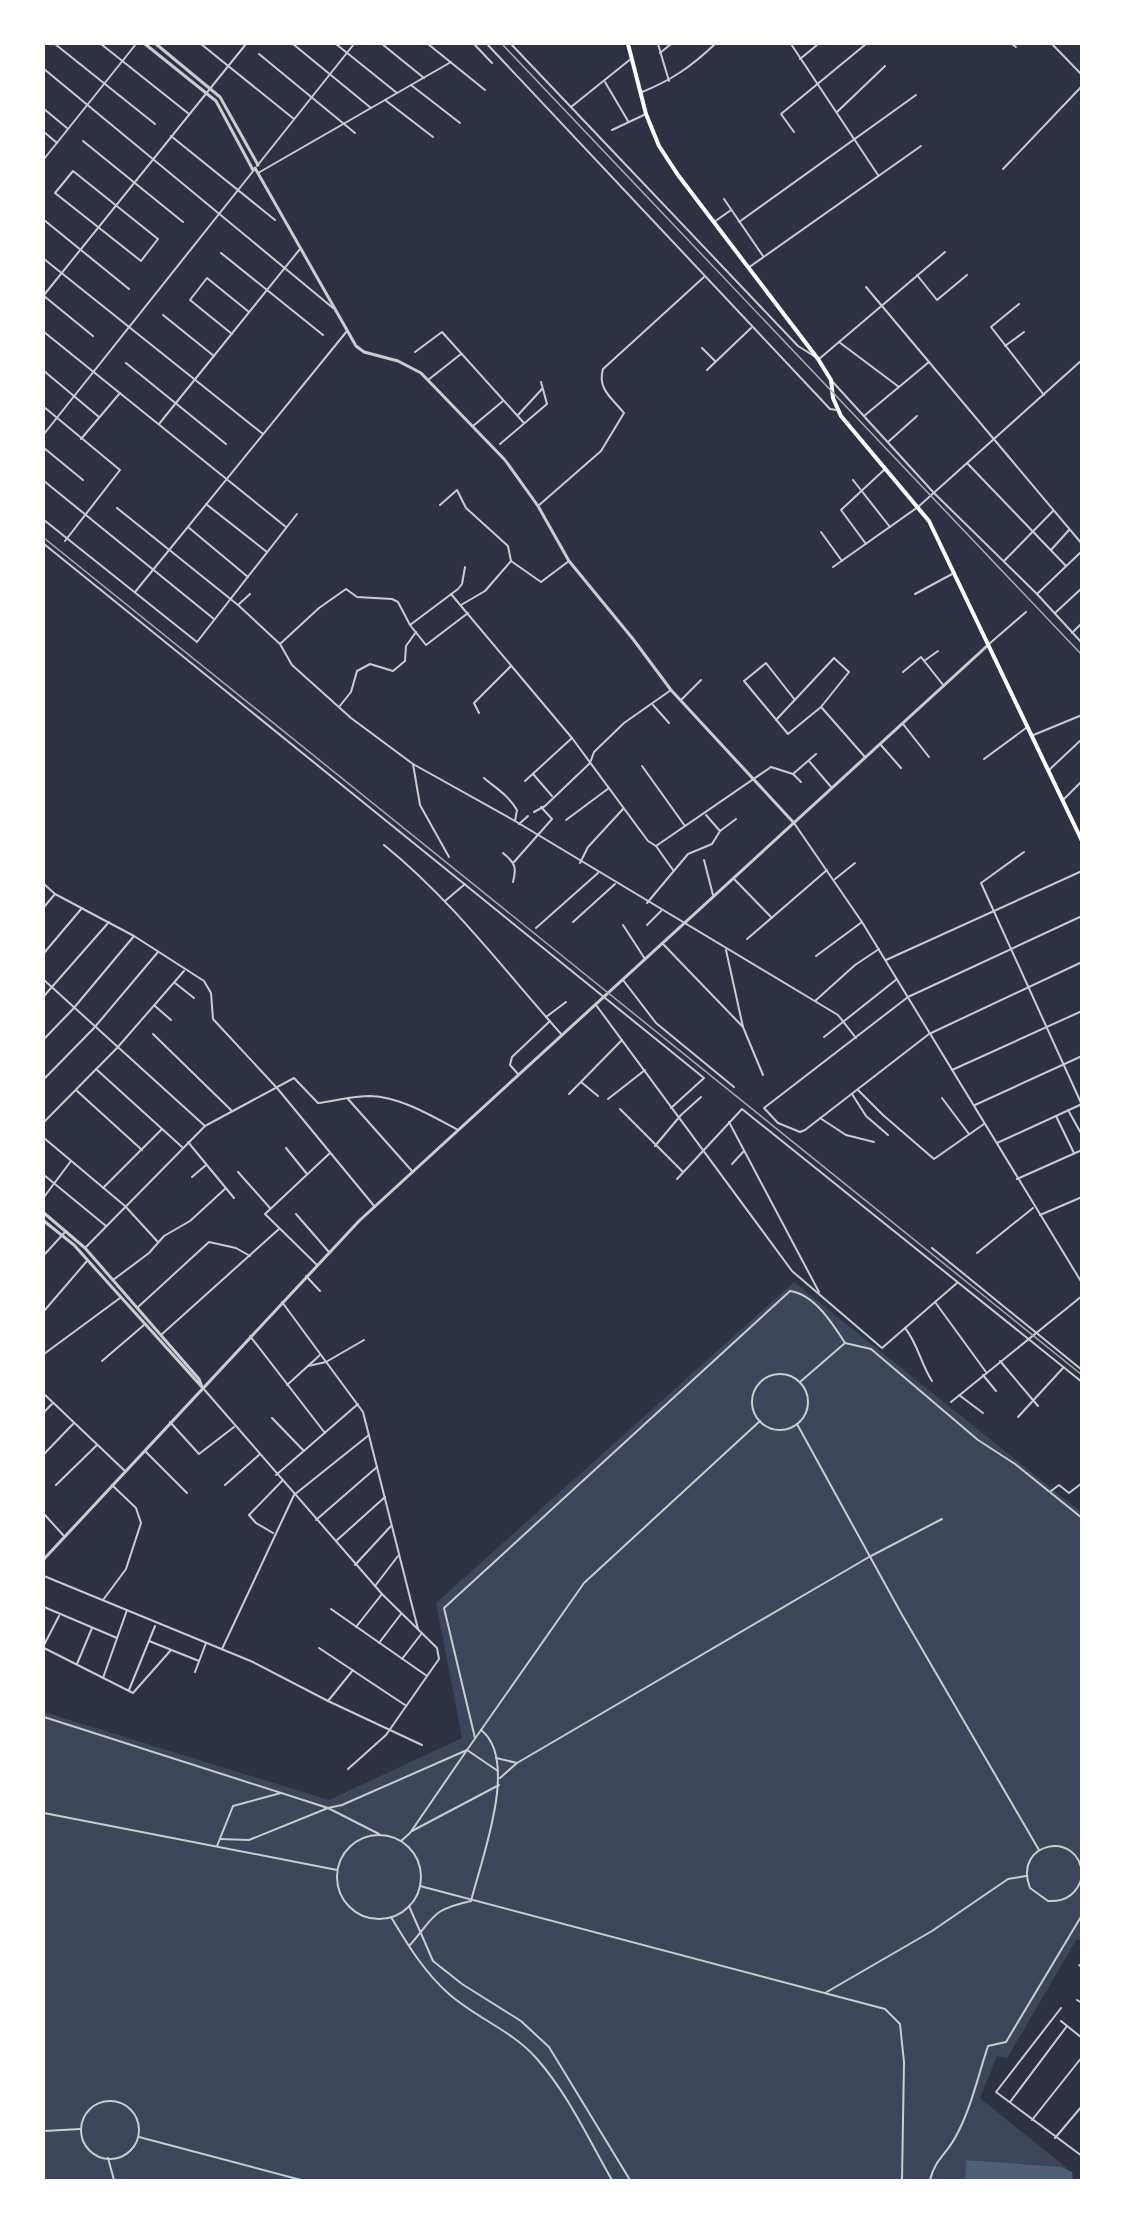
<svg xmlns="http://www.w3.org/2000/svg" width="1125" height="2224" viewBox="0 0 1125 2224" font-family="'Fira Sans Condensed',sans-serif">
  <rect width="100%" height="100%" fill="#2d3142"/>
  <path fill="#3c4559" d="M794,1282L1081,1512V1941L1077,1939L1007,2058L997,2056L980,2098L1068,2169L967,2160L965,2180H44V1712L329,1800L462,1738L436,1603Z"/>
  <path fill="#4f5d75" d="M966,2160L1061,2167L1072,2172L1073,2180H965Z"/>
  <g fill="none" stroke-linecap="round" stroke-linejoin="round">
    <g stroke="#caccd0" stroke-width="2">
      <path d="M55,44L155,124"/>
      <path d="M101,44L189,114"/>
      <path d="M201,44L294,119"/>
      <path d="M293,44L371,108"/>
      <path d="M336,44L397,93"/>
      <path d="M382,44L424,78"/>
      <path d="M428,44L485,90"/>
      <path d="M474,44L492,63"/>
      <path d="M487,44L830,409L837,410"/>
      <path d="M511,44L798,346L814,356"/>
      <path d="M658,44L669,81"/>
      <path d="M791,44L878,175"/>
      <path d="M1012,44L1016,47"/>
      <path d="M1052,44L1082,75"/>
      <path d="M660,53L671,44"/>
      <path d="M259,54L355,133"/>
      <path d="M800,59L817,45"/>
      <path d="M44,69L333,308"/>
      <path d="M605,82L628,121"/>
      <path d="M411,85L460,123"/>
      <path d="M642,92C672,80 692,66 715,44"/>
      <path d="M385,100L433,137"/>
      <path d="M571,107L632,58"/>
      <path d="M44,109L67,128"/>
      <path d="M837,112L885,66"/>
      <path d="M612,130L646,114"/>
      <path d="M44,132L57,143"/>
      <path d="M794,132L781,114L866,44"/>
      <path d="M171,136L275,220"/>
      <path d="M83,141L183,222"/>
      <path d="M44,159L136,44"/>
      <path d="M257,166L354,44"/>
      <path d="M1003,169L1082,86"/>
      <path d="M73,171L158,239L141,261L55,193Z"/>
      <path d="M258,173L451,62"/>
      <path d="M724,199L763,256"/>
      <path d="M44,220L129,289"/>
      <path d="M714,222L731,210"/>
      <path d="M739,222L916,95"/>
      <path d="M221,253L323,335"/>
      <path d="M44,259L263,434"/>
      <path d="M748,268L921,146"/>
      <path d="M917,275L937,300L967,275"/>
      <path d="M866,287L1082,544"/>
      <path d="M44,295L246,44"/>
      <path d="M44,296L93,336"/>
      <path d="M1019,304L991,327L1044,395"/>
      <path d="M163,315L214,356"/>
      <path d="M44,332L286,527"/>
      <path d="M232,334L190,300L207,278L249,312"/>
      <path d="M839,342L899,387"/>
      <path d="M1005,346L1024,332"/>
      <path d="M702,348L715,361"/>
      <path d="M415,352L442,332L524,423"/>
      <path d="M819,359L945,252"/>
      <path d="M126,363L226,444"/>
      <path d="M707,370L751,328"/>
      <path d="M44,371L99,417"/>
      <path d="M428,380L461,354"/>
      <path d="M831,380L934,493L1037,594L1082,643"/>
      <path d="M44,407L120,470L65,541"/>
      <path d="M518,415L542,389"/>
      <path d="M864,416L929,362"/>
      <path d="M159,424L300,249"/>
      <path d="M473,426L503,401"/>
      <path d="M44,434L254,170"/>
      <path d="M81,439L120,393"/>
      <path d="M888,442L917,416"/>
      <path d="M500,444L547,404L541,382"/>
      <path d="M44,448L83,480"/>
      <path d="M967,463L1066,566"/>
      <path d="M853,480L890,527"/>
      <path d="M44,481L214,619"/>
      <path d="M206,504L267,552"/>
      <path d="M440,505L457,490L466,508L508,546L511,561"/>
      <path d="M538,506L601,451L624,413C612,398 597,389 603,369L704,277"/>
      <path d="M117,508L238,605L280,644L292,665L351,718L413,764L515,821L838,1015L856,1038"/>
      <path d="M44,520L197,642L297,514"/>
      <path d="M188,527L248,577"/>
      <path d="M821,532L842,561"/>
      <path d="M44,544L704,1078L671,1108"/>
      <path d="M866,544L841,510L885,469"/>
      <path d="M1051,550L1069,530"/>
      <path d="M511,561L541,582L569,561"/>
      <path d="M1004,561L1053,511"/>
      <path d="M833,567L918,507L1082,360"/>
      <path d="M135,592L347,331"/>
      <path d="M451,594L572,738L648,841L656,846L673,870"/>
      <path d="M915,594L954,573"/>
      <path d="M1037,594L1082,551"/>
      <path d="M238,605L250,594"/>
      <path d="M461,605L485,591L511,561"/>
      <path d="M1055,613L1082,588"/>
      <path d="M410,625L458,589L462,584L465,567"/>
      <path d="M1072,633L1082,623"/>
      <path d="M280,644L319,608L346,589L357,597L392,599L398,602L410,625L426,645L468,613"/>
      <path d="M989,644L1026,612"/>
      <path d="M924,661L938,651"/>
      <path d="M903,672L921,657L944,686"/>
      <path d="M681,700L701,680"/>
      <path d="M653,705L669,723"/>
      <path d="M339,707L351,692L357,671L370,664L393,671L405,661L406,646L416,632"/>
      <path d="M822,708L865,757"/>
      <path d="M479,713L474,703L511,666"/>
      <path d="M776,720L834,658L849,672L821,707L788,734L744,681L766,663L795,700"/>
      <path d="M903,724L929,757"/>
      <path d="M1031,736L1082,715"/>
      <path d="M880,744L901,768"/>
      <path d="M984,759L1026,728"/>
      <path d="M809,761L832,788"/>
      <path d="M413,764L420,805L449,857"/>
      <path d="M642,766L685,826"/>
      <path d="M1049,770L1082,739"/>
      <path d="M533,774L552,796"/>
      <path d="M793,774L816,754"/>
      <path d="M484,778C497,789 508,795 517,810L515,821"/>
      <path d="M525,781L572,738"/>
      <path d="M1064,799L1082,781"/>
      <path d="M534,812L545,806L590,763L594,752L624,723L671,690"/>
      <path d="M706,815L720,831"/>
      <path d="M566,820L609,788"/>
      <path d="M794,823L862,922L1082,1283"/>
      <path d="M519,824L528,816"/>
      <path d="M384,845C452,900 504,970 562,1035"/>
      <path d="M656,846L771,767L793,774L801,782"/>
      <path d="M1024,852L981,883L1082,1105"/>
      <path d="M503,853C515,863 517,867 513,882"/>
      <path d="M704,860L713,895"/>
      <path d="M514,862L552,819L541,807"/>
      <path d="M580,863L588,847L623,809"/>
      <path d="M734,879L772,918"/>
      <path d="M835,879L855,863"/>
      <path d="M44,884L55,894L134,936L204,981L211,993L213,1019L277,1088L375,1207"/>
      <path d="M445,901L465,884"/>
      <path d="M647,903L688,854L712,844L720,831L736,819"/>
      <path d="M44,907L55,894"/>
      <path d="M1082,916L908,997L764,1108L778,1123L800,1132L805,1130L929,1034L1082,962"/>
      <path d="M573,922L615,884"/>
      <path d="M623,925L645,959"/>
      <path d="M647,925L661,911"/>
      <path d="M536,928L598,873"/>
      <path d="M747,939L827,870"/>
      <path d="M662,943L743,1027"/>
      <path d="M726,950L743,1027L763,1075"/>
      <path d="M44,953L82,908"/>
      <path d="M816,956L862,922"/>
      <path d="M886,960L1082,871"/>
      <path d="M44,980L205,1126"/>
      <path d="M623,980L656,1023L734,1087"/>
      <path d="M175,983L194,998"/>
      <path d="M44,996L109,922"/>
      <path d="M815,1001L855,965L879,949"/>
      <path d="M596,1005L792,1271L882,1348L957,1283"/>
      <path d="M155,1006L171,1020"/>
      <path d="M546,1017L566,1002"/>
      <path d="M153,1034L232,1111"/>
      <path d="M824,1037L897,979"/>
      <path d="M44,1039L73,1009L134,936"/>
      <path d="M96,1069L182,1147"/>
      <path d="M952,1070L1082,1011"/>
      <path d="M518,1074L510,1065L512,1057L550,1021"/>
      <path d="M44,1079L94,1028L158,952"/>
      <path d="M581,1082L598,1096"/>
      <path d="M76,1090L142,1150"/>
      <path d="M858,1090L883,1115L934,1159L984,1124"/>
      <path d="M569,1094L622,1040"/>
      <path d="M852,1094L866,1116L888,1135"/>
      <path d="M942,1098L969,1134"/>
      <path d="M348,1099L412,1171"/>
      <path d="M608,1099L645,1070"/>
      <path d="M975,1105L1082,1056"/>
      <path d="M620,1109L683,1172"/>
      <path d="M1068,1110L1082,1135"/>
      <path d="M1056,1116L1074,1153"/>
      <path d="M820,1118L846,1135L874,1142"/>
      <path d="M44,1122L117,1048L184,971"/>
      <path d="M729,1122L819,1292"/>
      <path d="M44,1138L125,1206L158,1242"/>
      <path d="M188,1142L234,1198"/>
      <path d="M997,1143L1082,1104"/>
      <path d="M655,1146L681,1115L701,1097"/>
      <path d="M286,1148L307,1174"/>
      <path d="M732,1164L744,1151"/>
      <path d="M238,1172L270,1208"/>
      <path d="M44,1175L106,1226"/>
      <path d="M192,1177L206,1165"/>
      <path d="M677,1179L742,1109L1082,1382"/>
      <path d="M1017,1179L1082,1150"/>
      <path d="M103,1188L162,1129"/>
      <path d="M44,1197L71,1161"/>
      <path d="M296,1214L329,1252"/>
      <path d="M1040,1215L1082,1197"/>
      <path d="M85,1248L205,1126L294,1078L318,1103C334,1101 353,1096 370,1096C401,1097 432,1116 458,1130"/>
      <path d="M932,1248L1082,1370"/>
      <path d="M977,1253L1033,1208"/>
      <path d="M44,1255L66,1231"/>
      <path d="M317,1265L265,1214L330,1153"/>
      <path d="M306,1276L320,1291"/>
      <path d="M113,1280L149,1253L164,1236L190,1221L226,1188"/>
      <path d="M282,1302L363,1412L418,1629"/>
      <path d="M935,1302L986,1372"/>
      <path d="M137,1308L209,1242L236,1248L250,1256"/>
      <path d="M44,1311L87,1261"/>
      <path d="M905,1328C918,1344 921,1364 932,1381"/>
      <path d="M161,1335L279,1229"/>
      <path d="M250,1336L325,1433"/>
      <path d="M845,1343L871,1349L978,1440L1015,1464L1082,1518"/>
      <path d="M44,1354L120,1298"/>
      <path d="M102,1361L144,1325"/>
      <path d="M1000,1361L1038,1406"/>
      <path d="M308,1366L320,1355"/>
      <circle cx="780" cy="1402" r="28"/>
      <path d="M983,1375L996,1391"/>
      <path d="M287,1385L308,1366L326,1362L364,1340"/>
      <path d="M202,1387L382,1594L437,1648L439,1659L386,1735L348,1769"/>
      <path d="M44,1394L125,1471"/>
      <path d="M959,1395L983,1413"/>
      <path d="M951,1402L1082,1296"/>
      <path d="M44,1412L52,1404"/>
      <path d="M1018,1417L1063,1368"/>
      <path d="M272,1418L304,1451"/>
      <path d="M170,1422L199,1454L234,1427"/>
      <path d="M797,1424L901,1613L1039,1850"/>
      <path d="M145,1451L187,1493"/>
      <path d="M44,1454L73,1424"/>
      <path d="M276,1475L358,1404"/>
      <path d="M56,1485L97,1445"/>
      <path d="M225,1485L259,1455"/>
      <path d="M1051,1491L1059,1485L1069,1493L1082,1483"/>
      <path d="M44,1514L64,1536"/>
      <path d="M316,1520L377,1467"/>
      <path d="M273,1533L256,1523L249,1515L282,1481"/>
      <path d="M336,1541L385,1497"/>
      <path d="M355,1565L391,1526"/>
      <path d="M44,1576L253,1662L328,1701L422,1745"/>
      <path d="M375,1586L398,1556"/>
      <path d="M103,1600L126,1569L141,1523L136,1508L112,1485"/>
      <path d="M44,1607L117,1638"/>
      <path d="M331,1609L427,1676"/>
      <path d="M356,1627L382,1594"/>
      <path d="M149,1641L199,1661"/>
      <path d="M379,1643L401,1614"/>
      <path d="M44,1645L59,1616"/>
      <path d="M44,1648L133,1693L171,1650"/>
      <path d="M319,1648L405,1705"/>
      <path d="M222,1649L294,1495L369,1435"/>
      <path d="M402,1659L422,1633"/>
      <path d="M77,1664L92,1628"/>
      <path d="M195,1672L206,1643"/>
      <path d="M103,1678L127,1610"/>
      <path d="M129,1690L155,1626"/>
      <path d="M328,1701L353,1670"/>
      <path d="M44,1717L328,1808L342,1805L467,1750L584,1583L760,1421"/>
      <path d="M475,1738L444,1608L790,1291C814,1294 833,1324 845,1343L800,1382"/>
      <path d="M496,1758L517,1763"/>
      <path d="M500,1778L517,1763L869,1557L942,1519"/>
      <path d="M44,1813L337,1870"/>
      <path d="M412,1831L499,1785"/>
      <circle cx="379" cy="1877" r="42"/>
      <path d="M220,1839L249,1840L328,1808L379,1834"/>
      <path d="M401,1841L410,1833L467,1750L498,1771"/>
      <path d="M217,1846L233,1806L281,1793"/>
      <path d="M1082,1874C1079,1829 1012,1842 1030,1888L1048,1901C1065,1902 1077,1894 1082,1877"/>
      <path d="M420,1886L885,2009L900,2024L904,2062L902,2180"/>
      <path d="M409,1906L433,1961L462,1984L521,2021L549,2047L630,2180"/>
      <path d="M391,1917C408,1945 424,1972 449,1994C476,2018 513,2031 537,2059C568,2094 589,2140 612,2180"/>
      <path d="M409,1946C435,1917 430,1910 471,1901C481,1860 520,1760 481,1730"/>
      <path d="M1079,1965L1082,1967"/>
      <path d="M825,1993L932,1931L1008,1879L1026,1876"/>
      <path d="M1077,2000L1082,2003"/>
      <path d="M1061,2008L996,2092L1082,2156"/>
      <path d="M1061,2021L1082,2038"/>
      <circle cx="110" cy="2130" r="29"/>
      <path d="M1010,2102L1067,2026"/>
      <path d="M1032,2120L1082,2057"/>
      <path d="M44,2131L80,2129"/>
      <path d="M139,2137L301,2180"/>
      <path d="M1055,2138L1082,2106"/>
      <path d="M108,2158L114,2180"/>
      <path d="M930,2180C935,2159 947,2154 956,2136C971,2109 978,2076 988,2046L1006,2042L1082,1915"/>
    </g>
    <g stroke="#caccd0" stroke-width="3">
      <path d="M145,44L216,101L253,170"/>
      <path d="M156,44L220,97L258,165"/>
      <path d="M255,168L356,346L364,352L398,361L421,373L505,460L538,506L569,561L633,639L671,690L794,823"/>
      <path d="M44,1213L85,1248L199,1379L202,1387"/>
      <path d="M44,1221L74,1245L201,1386"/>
      <path d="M44,1559L359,1221L987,646"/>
    </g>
    <path stroke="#fff" stroke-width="4" d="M628,44L646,114L659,146L678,175L818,359L831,380L833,398L841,416L929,521L1082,841"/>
    <g stroke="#abadb3" stroke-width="1.5">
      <path d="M502,44L1082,655"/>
      <path d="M44,538L1082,1375"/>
    </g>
  </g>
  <rect width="1125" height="2224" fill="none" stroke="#ffffff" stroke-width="90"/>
</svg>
